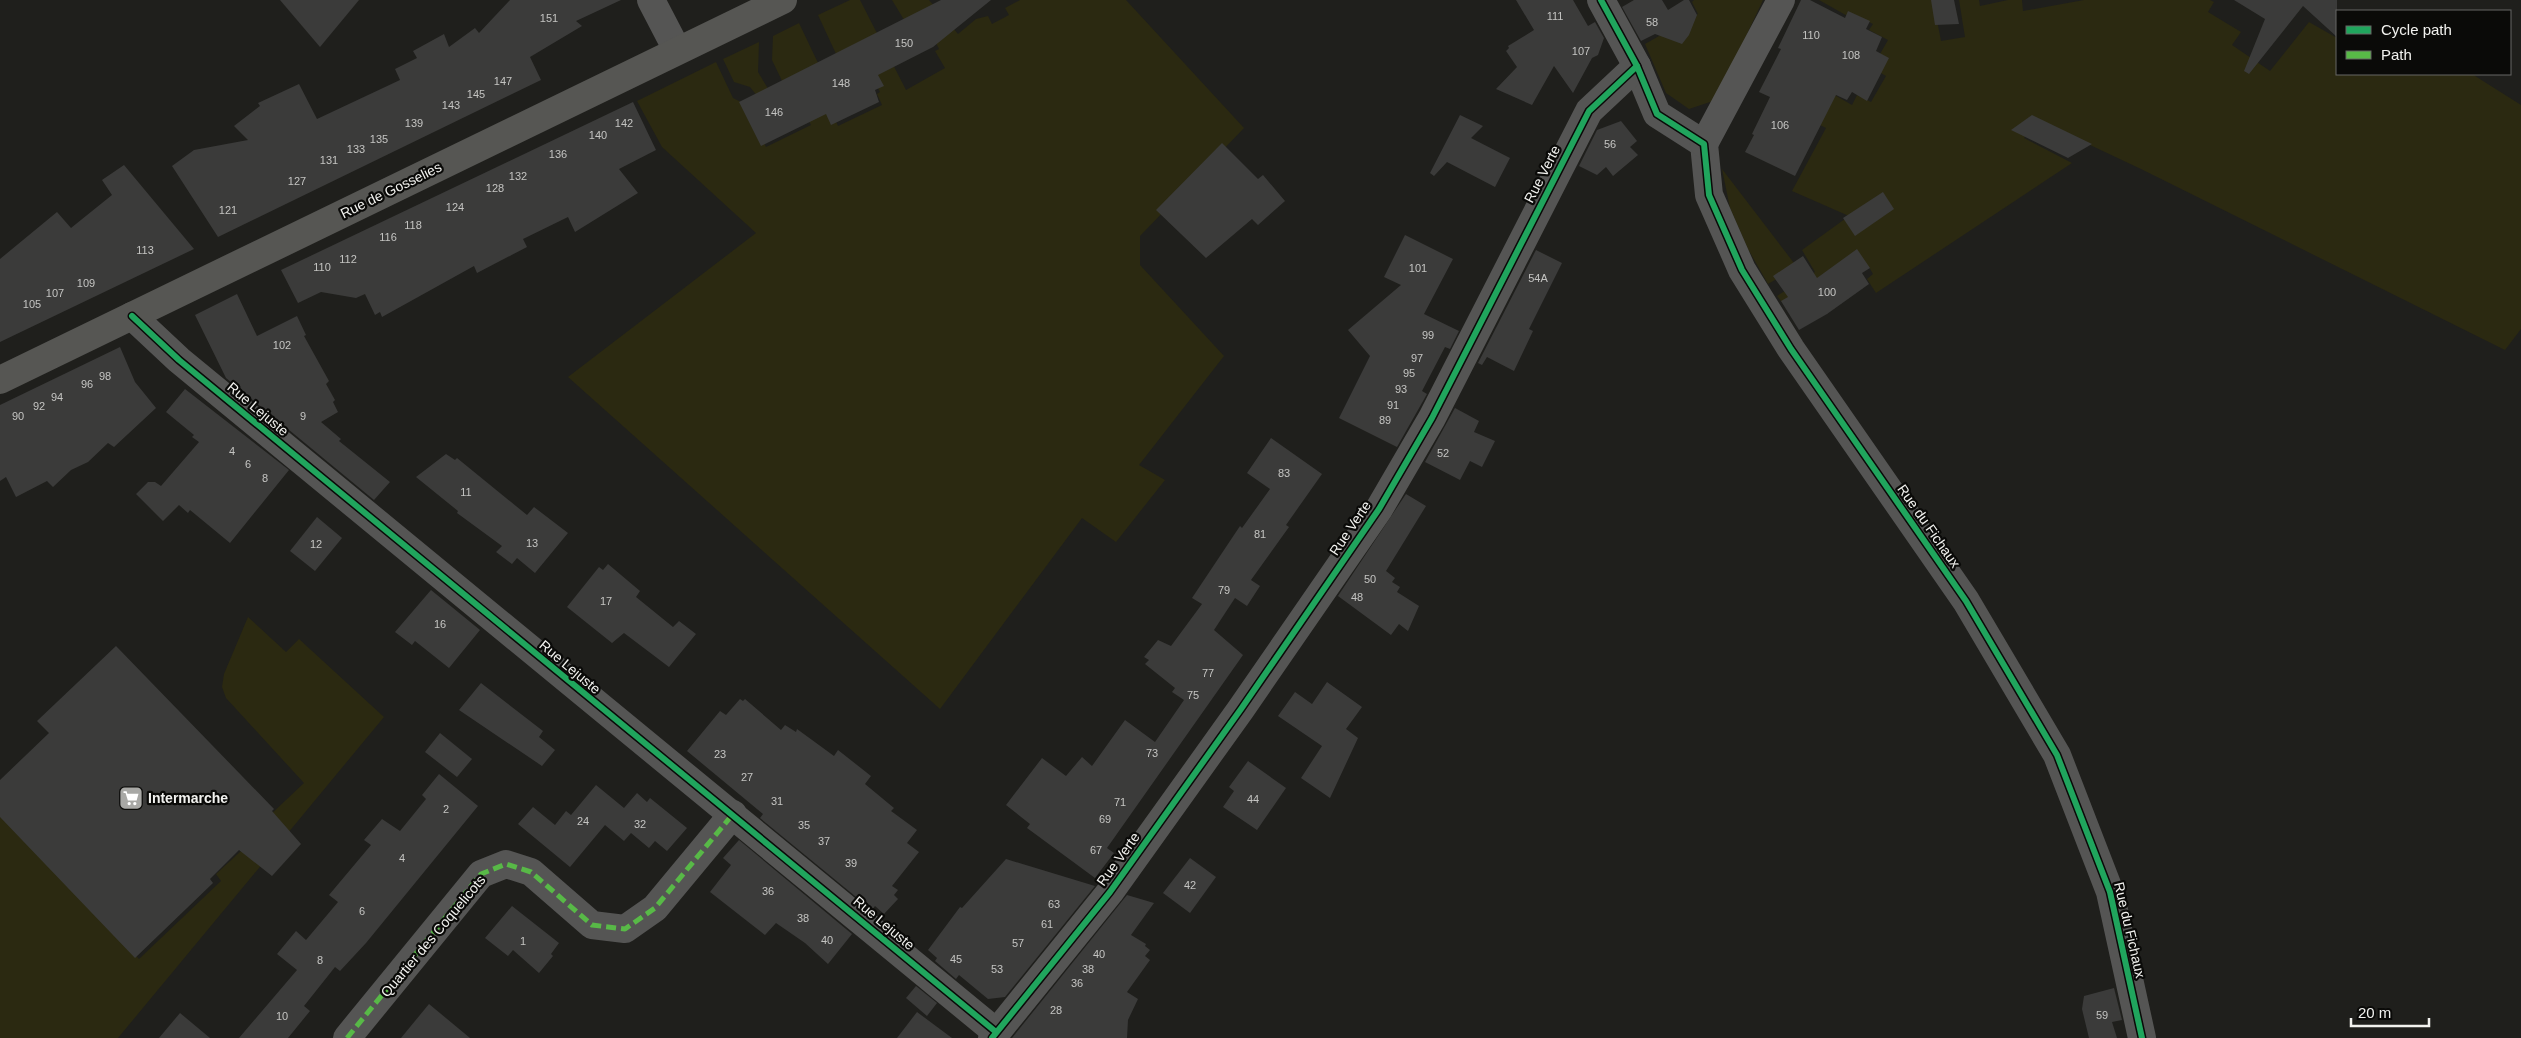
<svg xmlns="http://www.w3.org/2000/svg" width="2521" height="1038" viewBox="0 0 2521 1038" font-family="Arial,sans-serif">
  <rect width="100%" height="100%" fill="#1f1f1c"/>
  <g fill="#2b2911">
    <path d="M850,0H860L906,90L945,68L935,51L939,49L922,15L906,23L892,0H929L958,34L976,19L988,16L992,24L1009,15L1005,8L1020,0H1126L1244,128L1140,236V265L1224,356L1139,465L1165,480L1116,542L1082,518L940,709L568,377L756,233L662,147L637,101L716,62L733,98L745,104L766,147L811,125L789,82L784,85L772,60L773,36L799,23L819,65L833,115L838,126L882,105L877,94L880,92L858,47L837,56L818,15Z"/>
    <path d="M1694,0H1763L1716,100L1689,109L1666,93L1645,44L1698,14L1692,2Z"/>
    <path d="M1819,0H1933L1941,41L1965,37L1959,0H1979L1980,6L2008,0H2022L2023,11L2084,0H2210L2214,2L2208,12L2241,32L2232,45L2270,71L2309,22L2337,38V74H2472L2521,105V329L2505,350L2141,169L2037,120L2024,138L2072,163L1876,293L1867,279L1873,274L1869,267L1854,259L1784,305L1777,296L1815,272L1802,250L1849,216L1792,191L1826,128L1812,121L1824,89L1852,105L1857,95L1871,102L1886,76L1872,68L1888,40L1869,30L1873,24L1854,14L1851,18Z"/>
    <path d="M759,42L758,72L770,92L758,97L750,87L734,82L723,59Z"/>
    <path d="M1722,169L1797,267L1768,284L1748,249L1730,208Z"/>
    <path d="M248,617L286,652L299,639L384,717L118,1038H0V812L139,959L221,881L216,874L252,841L248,836L304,783L226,698L222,687L224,674Z"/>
  </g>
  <g fill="#3b3b3a">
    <path d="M280,0H359L320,47Z"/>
    <path d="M510,0H621L576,21L582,26L530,57L541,80L218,237L172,166L194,150L248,140L234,126L260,106L258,103L299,84L317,119L400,80L395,69L417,58L413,51L444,34L449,47L475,28L479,33Z"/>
    <path d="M941,0H991L933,47L878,75L884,86L875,90L879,102L831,125L826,114L761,146L739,102Z"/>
    <path d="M1516,0H1573L1588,26L1595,22L1604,38L1598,55L1592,58L1573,93L1554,66L1532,105L1496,89L1517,67L1506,51L1509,48L1508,46L1534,30Z"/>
    <path d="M1634,0H1662L1668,10L1684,0H1689L1697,15L1689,35L1682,44L1655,34L1641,41L1622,7Z"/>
    <path d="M1801,0H1810L1845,18L1848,11L1870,21L1866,29L1882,37L1876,51L1889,58L1867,101L1852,92L1847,100L1836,95L1795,176L1745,152L1754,135L1752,134L1770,97L1759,92L1781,49L1778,48Z"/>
    <path d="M1931,0H1954L1959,24L1935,25Z"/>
    <path d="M2234,0H2337V37L2303,6L2249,74L2244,71L2265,19Z"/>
    <path d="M633,102L656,150L619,169L638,193L575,232L568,217L523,239L527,247L477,273L474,266L382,317L380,312L375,315L365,294L356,298L321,292L298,303L281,270Z"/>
    <path d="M1460,115L1483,126L1471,138L1510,158L1495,187L1447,162L1434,176L1430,173Z"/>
    <path d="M2032,115L2092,144L2068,158L2011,130Z"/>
    <path d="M1621,121L1637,141L1630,147L1638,155L1613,176L1606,167L1597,175L1579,166L1597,130Z"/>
    <path d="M1222,143L1258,179L1263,175L1285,201L1258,225L1252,219L1206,258L1156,210Z"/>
    <path d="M124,165L194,249L0,342V259L57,212L71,228L112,195L102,180Z"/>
    <path d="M1883,192L1894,209L1855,236L1843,218Z"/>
    <path d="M1405,235L1453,259L1424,314L1459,331L1450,349L1445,347L1422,391L1427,394L1397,447L1339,418L1370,356L1348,330L1401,285L1384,277Z"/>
    <path d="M1857,249L1870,268L1862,273L1869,284L1827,314L1799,330L1781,301L1788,297L1773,276L1803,256L1817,278Z"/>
    <path d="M1536,250L1562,263L1529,329L1533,331L1514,371L1487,357L1482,365L1478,363Z"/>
    <path d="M237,294L257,336L297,316L306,335L304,336L329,381L326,384L335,400L333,402L338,412L321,422L341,439L339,441L390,482L374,500L226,378L195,315Z"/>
    <path d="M120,347L135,382L156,408L114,447L108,443L88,462L71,470L53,487L47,481L16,497L6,477L0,481V405Z"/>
    <path d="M185,389L289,470L230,543L190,510L188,513L179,505L163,521L136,494L148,482H155L161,486L199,442L192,437L194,435L166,412Z"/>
    <path d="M1455,408L1479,421L1474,432L1495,441L1482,467L1470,461L1460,480L1425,462Z"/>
    <path d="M1271,438L1322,474L1286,525L1289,527L1251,580L1260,586L1247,606L1235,598L1214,630L1243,655L1107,848L1114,853L1095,878L1027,828L1030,824L1006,805L1042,758L1066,776L1082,757L1092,766L1125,720L1155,742L1184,700L1172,692L1175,688L1145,664L1149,660L1144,657L1158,640L1171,646L1202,604L1192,598L1240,526L1242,528L1270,489L1247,473Z"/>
    <path d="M446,454L455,460L457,458L527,515L534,507L568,533L535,573L517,558L512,564L496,552L502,546L457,513L458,511L416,477Z"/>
    <path d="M1406,494L1426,506L1386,571L1395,578L1392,582L1400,587L1397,592L1419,606L1408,631L1399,624L1391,635L1338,596Z"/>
    <path d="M317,517L342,538L315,571L290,551Z"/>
    <path d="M608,564L640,591L636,597L673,627L679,621L696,634L669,667L624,633L612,643L567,607L599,567L603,570Z"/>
    <path d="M431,590L480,630L449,668L415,641L412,645L395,632Z"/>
    <path d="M116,646L274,809L272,811L301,844L272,876L239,850L210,879L213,883L135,958L0,817V780L49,733L37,721Z"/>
    <path d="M1327,682L1362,707L1346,729L1358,738L1330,798L1301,778L1322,746L1278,716L1295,692L1312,704Z"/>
    <path d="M481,683L543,731L539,737L555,750L542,766L459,710Z"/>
    <path d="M740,699L743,701L745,699L781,730L785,725L796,732L797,729L834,756L838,750L871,776L865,784L894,808L891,811L917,830L907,843L919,852L892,886L898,890L894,895L898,899L884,914L875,906L872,910L760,818L763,814L687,751L720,711L726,715Z"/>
    <path d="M440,733L472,759L457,777L425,752Z"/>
    <path d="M1248,761L1286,788L1257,830L1223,807L1234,791L1229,787Z"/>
    <path d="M439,774L478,806L366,943L340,971L335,967L304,1006L310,1011L288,1038H239L297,970L277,954L296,931L306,940L338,902L329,895L371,845L364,840L382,819L400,831L426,799L422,795Z"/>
    <path d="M596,785L624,808L637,793L647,802L650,798L687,828L667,851L655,841L649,848L631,833L624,841L605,825L570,867L518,824L533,807L555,825L566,811L571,815Z"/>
    <path d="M739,840L852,934L828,964L805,943L776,923L765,935L710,892L731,865L723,858Z"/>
    <path d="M1190,858L1216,877L1190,913L1163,893Z"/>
    <path d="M1006,859L1095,886L1005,997L988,999L959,975L956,979L935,961L937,958L928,950L960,907L962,908Z"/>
    <path d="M1127,895L1154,903L1131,935L1146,944L1145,946L1150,950L1145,956L1150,960L1127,992L1138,999L1128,1020L1127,1038H1012Z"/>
    <path d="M512,906L559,943L551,954L553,956L539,973L513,950L508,956L485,938Z"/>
    <path d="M916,986L937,1003L927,1016L906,998Z"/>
    <path d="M2114,988L2122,1020L2112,1022L2117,1038H2089L2082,1009L2084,996Z"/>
    <path d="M429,1004L470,1038H401Z"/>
    <path d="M917,1012L952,1038H897Z"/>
    <path d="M180,1013L210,1038H159Z"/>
  </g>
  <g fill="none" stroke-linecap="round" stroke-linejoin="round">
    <g stroke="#555554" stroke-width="28">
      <path d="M651,0L677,50"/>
      <path d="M1601,0L1637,66L1657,114L1704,144L1709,195L1742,270L1791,349L1966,601L2057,755L2110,892L2142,1038"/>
      <path d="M1704,144L1781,0"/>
      <path d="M132,316L179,360L996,1032"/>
      <path d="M347,1038L481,874L506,864L531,872L592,925L625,929L655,908L733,814"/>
      <path d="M992,1038L1110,892L1241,709L1379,509L1432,418L1589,111L1637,66"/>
    </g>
    <path stroke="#565653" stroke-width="28" d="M0,380L783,0"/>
    <path stroke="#58b947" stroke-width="5" stroke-dasharray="10 5" stroke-linecap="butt" d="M347,1038L481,874L506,864L531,872L592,925L625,929L655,908L733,814"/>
    <g stroke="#0a0a08" stroke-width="9">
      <g id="cycleway">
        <path d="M1601,0L1637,66L1657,114L1704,144L1709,195L1742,270L1791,349L1966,601L2057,755L2110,892L2142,1038"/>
        <path d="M132,316L179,360L996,1032"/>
        <path d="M992,1038L1110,892L1241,709L1379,509L1432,418L1589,111L1637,66"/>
      </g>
    </g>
    <use href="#cycleway" stroke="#20a55d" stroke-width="6"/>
  </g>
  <defs>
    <g id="supermarket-square" transform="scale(1.25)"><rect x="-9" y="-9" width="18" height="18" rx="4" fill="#a8a8a5" stroke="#0a0a08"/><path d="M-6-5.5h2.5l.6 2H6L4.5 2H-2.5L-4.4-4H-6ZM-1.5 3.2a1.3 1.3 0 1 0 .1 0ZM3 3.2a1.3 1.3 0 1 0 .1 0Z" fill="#fff"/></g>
  </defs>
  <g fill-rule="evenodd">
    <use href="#supermarket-square" x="131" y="798"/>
  </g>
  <g text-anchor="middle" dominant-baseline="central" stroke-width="4.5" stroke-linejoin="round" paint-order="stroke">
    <g font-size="11" fill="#c4c4c2">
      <text x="1555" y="16">111</text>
      <text x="549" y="18">151</text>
      <text x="1652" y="22">58</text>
      <text x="1811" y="35">110</text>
      <text x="904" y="43">150</text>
      <text x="1581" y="51">107</text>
      <text x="1851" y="55">108</text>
      <text x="503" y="81">147</text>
      <text x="841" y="83">148</text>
      <text x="476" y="94">145</text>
      <text x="451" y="105">143</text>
      <text x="774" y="112">146</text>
      <text x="414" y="123">139</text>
      <text x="624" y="123">142</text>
      <text x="1780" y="125">106</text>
      <text x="598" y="135">140</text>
      <text x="379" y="139">135</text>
      <text x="1610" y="144">56</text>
      <text x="356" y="149">133</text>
      <text x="558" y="154">136</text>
      <text x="329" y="160">131</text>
      <text x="518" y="176">132</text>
      <text x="297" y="181">127</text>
      <text x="495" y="188">128</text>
      <text x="455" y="207">124</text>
      <text x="228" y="210">121</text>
      <text x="413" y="225">118</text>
      <text x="388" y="237">116</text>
      <text x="145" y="250">113</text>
      <text x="348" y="259">112</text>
      <text x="322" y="267">110</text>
      <text x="1418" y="268">101</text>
      <text x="1538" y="278">54A</text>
      <text x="86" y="283">109</text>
      <text x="1827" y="292">100</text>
      <text x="55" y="293">107</text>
      <text x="32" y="304">105</text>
      <text x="1428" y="335">99</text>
      <text x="282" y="345">102</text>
      <text x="1417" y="358">97</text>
      <text x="1409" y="373">95</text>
      <text x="105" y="376">98</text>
      <text x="87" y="384">96</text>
      <text x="1401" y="389">93</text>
      <text x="57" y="397">94</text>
      <text x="1393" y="405">91</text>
      <text x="39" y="406">92</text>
      <text x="18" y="416">90</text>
      <text x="303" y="416">9</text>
      <text x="1385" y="420">89</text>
      <text x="232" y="451">4</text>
      <text x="1443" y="453">52</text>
      <text x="248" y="464">6</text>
      <text x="1284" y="473">83</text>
      <text x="265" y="478">8</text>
      <text x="466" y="492">11</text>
      <text x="1260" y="534">81</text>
      <text x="532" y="543">13</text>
      <text x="316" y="544">12</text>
      <text x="1370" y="579">50</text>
      <text x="1224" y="590">79</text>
      <text x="1357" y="597">48</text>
      <text x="606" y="601">17</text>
      <text x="440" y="624">16</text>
      <text x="1208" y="673">77</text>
      <text x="1193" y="695">75</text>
      <text x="1152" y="753">73</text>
      <text x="720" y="754">23</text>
      <text x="747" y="777">27</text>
      <text x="1253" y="799">44</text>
      <text x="777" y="801">31</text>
      <text x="1120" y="802">71</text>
      <text x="446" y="809">2</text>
      <text x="1105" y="819">69</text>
      <text x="583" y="821">24</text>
      <text x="640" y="824">32</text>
      <text x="804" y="825">35</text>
      <text x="824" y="841">37</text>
      <text x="1096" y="850">67</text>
      <text x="402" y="858">4</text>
      <text x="851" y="863">39</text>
      <text x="1190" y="885">42</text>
      <text x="768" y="891">36</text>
      <text x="1054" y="904">63</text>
      <text x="362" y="911">6</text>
      <text x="803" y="918">38</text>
      <text x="1047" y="924">61</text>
      <text x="827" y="940">40</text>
      <text x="523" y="941">1</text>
      <text x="1018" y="943">57</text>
      <text x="1099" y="954">40</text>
      <text x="956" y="959">45</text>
      <text x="320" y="960">8</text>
      <text x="997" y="969">53</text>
      <text x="1088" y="969">38</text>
      <text x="1077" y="983">36</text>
      <text x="1056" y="1010">28</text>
      <text x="2102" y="1015">59</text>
      <text x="282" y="1016">10</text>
    </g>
    <g font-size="14" fill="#f2f2ef" stroke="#0a0a08">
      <text transform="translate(1542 174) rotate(-63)">Rue Verte</text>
      <text transform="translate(391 190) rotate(-26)">Rue de Gosselies</text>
      <text transform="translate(258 409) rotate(40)">Rue Lejuste</text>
      <text transform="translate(1929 526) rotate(55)">Rue du Fichaux</text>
      <text transform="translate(1350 528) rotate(-56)">Rue Verte</text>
      <text transform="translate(570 667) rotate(40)">Rue Lejuste</text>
      <text transform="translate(1118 859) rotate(-54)">Rue Verte</text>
      <text transform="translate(884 923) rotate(40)">Rue Lejuste</text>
      <text transform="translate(2130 930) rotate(77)">Rue du Fichaux</text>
      <text transform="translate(433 936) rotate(-50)">Quartier des Coquelicots</text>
    </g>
    <g font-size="14" font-weight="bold" fill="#f2f2ef" stroke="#0a0a08" text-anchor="start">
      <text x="148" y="798">Intermarche</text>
    </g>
  </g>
  <rect x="2336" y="10" width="175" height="65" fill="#0a0a08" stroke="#676764"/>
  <rect x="2346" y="26" width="25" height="8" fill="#20a55d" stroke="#676764"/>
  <text x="2381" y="35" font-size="15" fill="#f2f2ef">Cycle path</text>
  <rect x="2346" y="51" width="25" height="8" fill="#58b947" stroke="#676764"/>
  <text x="2381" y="60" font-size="15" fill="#f2f2ef">Path</text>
  <path d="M2351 1018v8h78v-8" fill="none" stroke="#f2f2ef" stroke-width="2.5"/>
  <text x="2358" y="1018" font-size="15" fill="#f2f2ef" stroke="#0a0a08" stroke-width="4" paint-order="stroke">20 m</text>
</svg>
